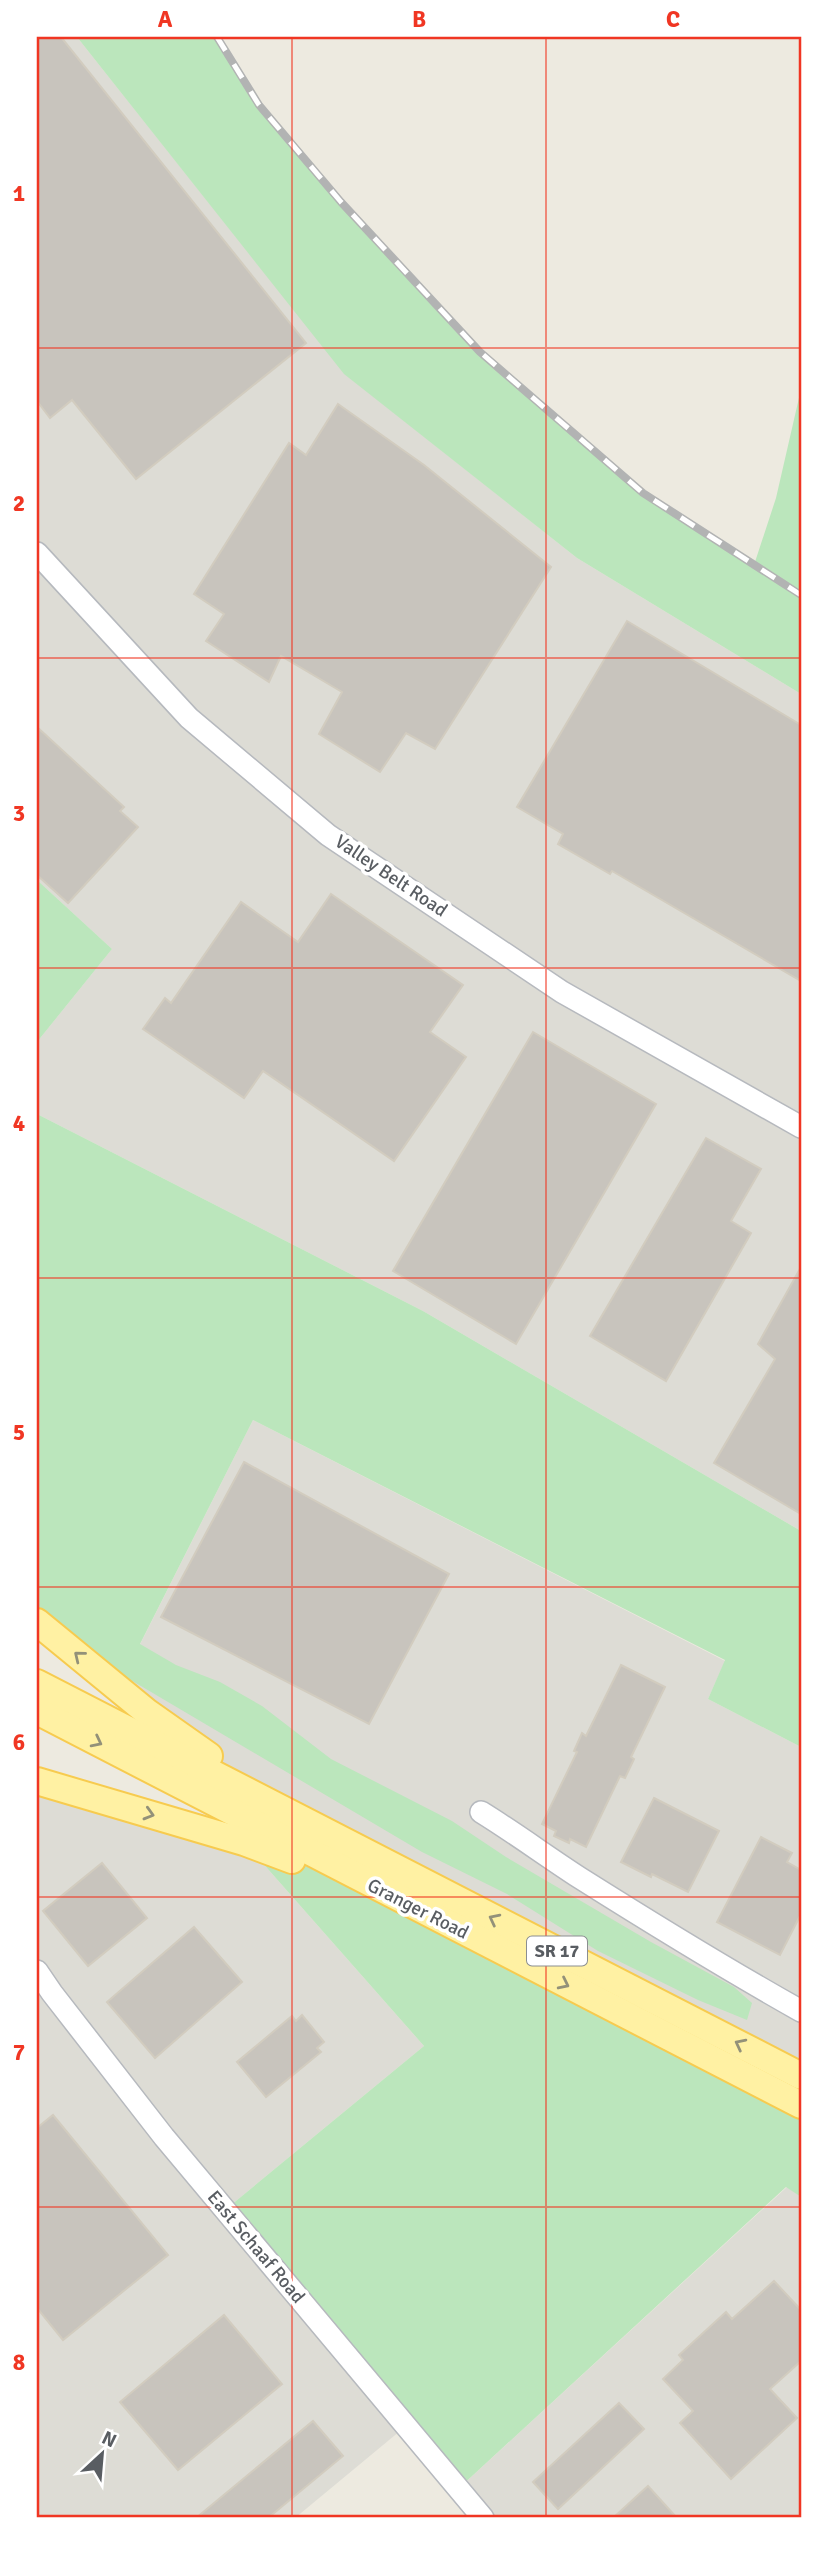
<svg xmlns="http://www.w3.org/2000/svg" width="838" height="2555" viewBox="0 0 838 2555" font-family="Signika,sans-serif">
  <rect width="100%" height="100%" fill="#edeae0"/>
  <g fill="#dddcd5">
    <path d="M37,37H77L345,374L577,558L801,694V1531L423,1311L37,1114V1042L112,949L37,880Z"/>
    <path d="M253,1420L725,1661L708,1699L801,1747V2076L312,1826L183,1738L118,1688Z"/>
    <path d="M37,1781L244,1842L424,2046L225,2210L406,2426L295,2518H37Z"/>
    <path d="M787,2187L801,2197V2518H483L458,2489Z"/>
  </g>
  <g fill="#bbe6bc">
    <path d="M77,37H217L259,105L341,202L480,352L643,493L754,565L776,498L801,389V694L577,558L344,374Z"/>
    <path d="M37,880L112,949L37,1042Z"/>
    <path d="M37,1114L423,1311L801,1531V1747L708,1699L725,1660L253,1420L140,1644L176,1665L220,1682L262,1706L331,1759L452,1821L506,1857L651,1942L734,1987L752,2003L747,2020L698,2000L598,1951L507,1894L422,1852L124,1676L37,1622Z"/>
    <path d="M244,1842L278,1854L503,1953L801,2105V2197L786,2187L458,2489L225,2210L424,2046Z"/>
  </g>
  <g fill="#c8c4bd" stroke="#d2ccbf" stroke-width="2">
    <path d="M37,37H61L306,343L136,479L72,400L50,418L37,401Z"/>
    <path d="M338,404L424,465L551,567L435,749L406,733L380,772L319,734L342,692L281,656L269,682L206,641L224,614L194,594L289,443L306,455Z"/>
    <path d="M627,621L801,725V981L612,871L610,874L558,844L563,834L517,807Z"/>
    <path d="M37,727L124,807L120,811L138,827L68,903L37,875Z"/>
    <path d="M331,894L463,985L430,1032L466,1057L394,1161L263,1071L244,1098L143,1029L165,998L171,1003L241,902L298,942Z"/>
    <path d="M533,1032L656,1104L516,1344L393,1271Z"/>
    <path d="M706,1138L761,1169L731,1221L751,1233L666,1381L590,1336Z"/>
    <path d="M801,1267V1514L714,1463L775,1359L758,1344Z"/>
    <path d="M244,1462L449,1574L369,1724L161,1617Z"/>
    <path d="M621,1665L665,1687L631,1757L634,1759L625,1778L620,1776L586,1847L570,1839L569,1843L554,1836L556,1831L542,1824L577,1752L574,1751L582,1733L586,1736Z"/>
    <path d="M654,1798L719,1831L688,1892L652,1874L651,1877L621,1862Z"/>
    <path d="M761,1837L792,1853L787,1862L801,1870V1914L780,1955L717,1922Z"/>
    <path d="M102,1863L147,1918L88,1966L43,1911Z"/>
    <path d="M194,1927L242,1982L155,2058L107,2002Z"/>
    <path d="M302,2015L324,2042L317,2048L321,2052L266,2097L237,2062L292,2016L296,2021Z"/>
    <path d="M53,2115L168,2255L63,2340L37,2308V2128Z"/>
    <path d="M774,2281L801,2310V2361L770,2389L797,2418L731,2479L680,2423L693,2411L663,2379L683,2360L679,2355L726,2312L732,2319Z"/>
    <path d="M224,2315L282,2384L178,2470L120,2402Z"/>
    <path d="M619,2403L644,2429L558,2509L533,2482Z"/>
    <path d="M313,2421L343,2456L268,2518H196Z"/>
    <path d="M648,2486L677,2518H613Z"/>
  </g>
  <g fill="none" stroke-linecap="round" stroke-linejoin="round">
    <g stroke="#b6b9be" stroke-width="24">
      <g id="minor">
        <path d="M37,553L189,718L328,835L562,992L801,1127"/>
        <path d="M481,1812C515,1833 546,1856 580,1878C653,1924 726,1969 801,2011"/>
        <path d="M37,1971L52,1993L164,2137L483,2518"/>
      </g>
    </g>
    <g stroke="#f7cb4f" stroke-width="30">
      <g id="major">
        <path d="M37,1622L148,1713L209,1756"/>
        <path d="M37,1683L801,2076"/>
        <path d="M37,1711L801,2105"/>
        <path d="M37,1781L244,1842L292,1860"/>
      </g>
    </g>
    <use href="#minor" stroke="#fff" stroke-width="21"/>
    <use href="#major" stroke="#fff1a3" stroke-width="26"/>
    <g stroke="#b2b3b3" stroke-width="8">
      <path id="rail" d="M217,37L259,105L341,202L480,352L643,493L801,595"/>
    </g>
    <use href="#rail" stroke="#fff" stroke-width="5" stroke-dasharray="16" stroke-linecap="butt"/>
  </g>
  <defs><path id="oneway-chevron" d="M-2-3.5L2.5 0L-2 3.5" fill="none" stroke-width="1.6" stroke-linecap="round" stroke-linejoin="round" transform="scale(1.75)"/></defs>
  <g stroke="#939179">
    <use href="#oneway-chevron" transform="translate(79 1656) rotate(-141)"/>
    <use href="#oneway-chevron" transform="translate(97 1742) rotate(27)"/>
    <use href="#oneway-chevron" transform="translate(149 1814) rotate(16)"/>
    <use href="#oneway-chevron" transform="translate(494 1919) rotate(-153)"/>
    <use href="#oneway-chevron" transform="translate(564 1984) rotate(26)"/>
    <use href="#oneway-chevron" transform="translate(740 2044) rotate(-153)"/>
  </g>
  <path fill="none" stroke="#f03623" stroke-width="2" stroke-opacity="0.55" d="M292,37V2518M546,37V2518M37,348H801M37,658H801M37,968H801M37,1278H801M37,1587H801M37,1897H801M37,2207H801"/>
  <g text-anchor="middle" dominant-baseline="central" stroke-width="7" stroke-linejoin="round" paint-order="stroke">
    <rect fill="#fff" stroke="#8b8e91" stroke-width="2" x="527" y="1936.5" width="60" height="29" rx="5"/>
    <g font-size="18" font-weight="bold" fill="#595d62">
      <text x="557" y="1951">SR 17</text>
    </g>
    <g font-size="19" fill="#595d62" stroke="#fff">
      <text transform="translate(391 876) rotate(34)">Valley Belt Road</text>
      <text transform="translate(418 1909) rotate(27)">Granger Road</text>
      <text transform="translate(256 2247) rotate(50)">East Schaaf Road</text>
    </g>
  </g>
  <rect width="838" height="2555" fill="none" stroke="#ffffff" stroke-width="77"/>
  <g transform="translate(102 2454) rotate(26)" stroke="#ffffff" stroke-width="5" paint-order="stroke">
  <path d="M0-5L12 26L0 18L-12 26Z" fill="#595d62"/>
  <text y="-10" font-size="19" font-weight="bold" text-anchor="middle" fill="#595d62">N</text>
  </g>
  <rect x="38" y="38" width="762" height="2478" fill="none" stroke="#f03623" stroke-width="2.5"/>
  <g font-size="23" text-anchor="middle" font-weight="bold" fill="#f03623">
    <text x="165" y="27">A</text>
    <text x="419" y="27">B</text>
    <text x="673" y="27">C</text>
    <text x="19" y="201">1</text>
    <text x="19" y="511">2</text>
    <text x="19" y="821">3</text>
    <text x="19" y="1131">4</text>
    <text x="19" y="1440">5</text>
    <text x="19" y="1750">6</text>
    <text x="19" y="2060">7</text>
    <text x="19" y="2370">8</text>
  </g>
</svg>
